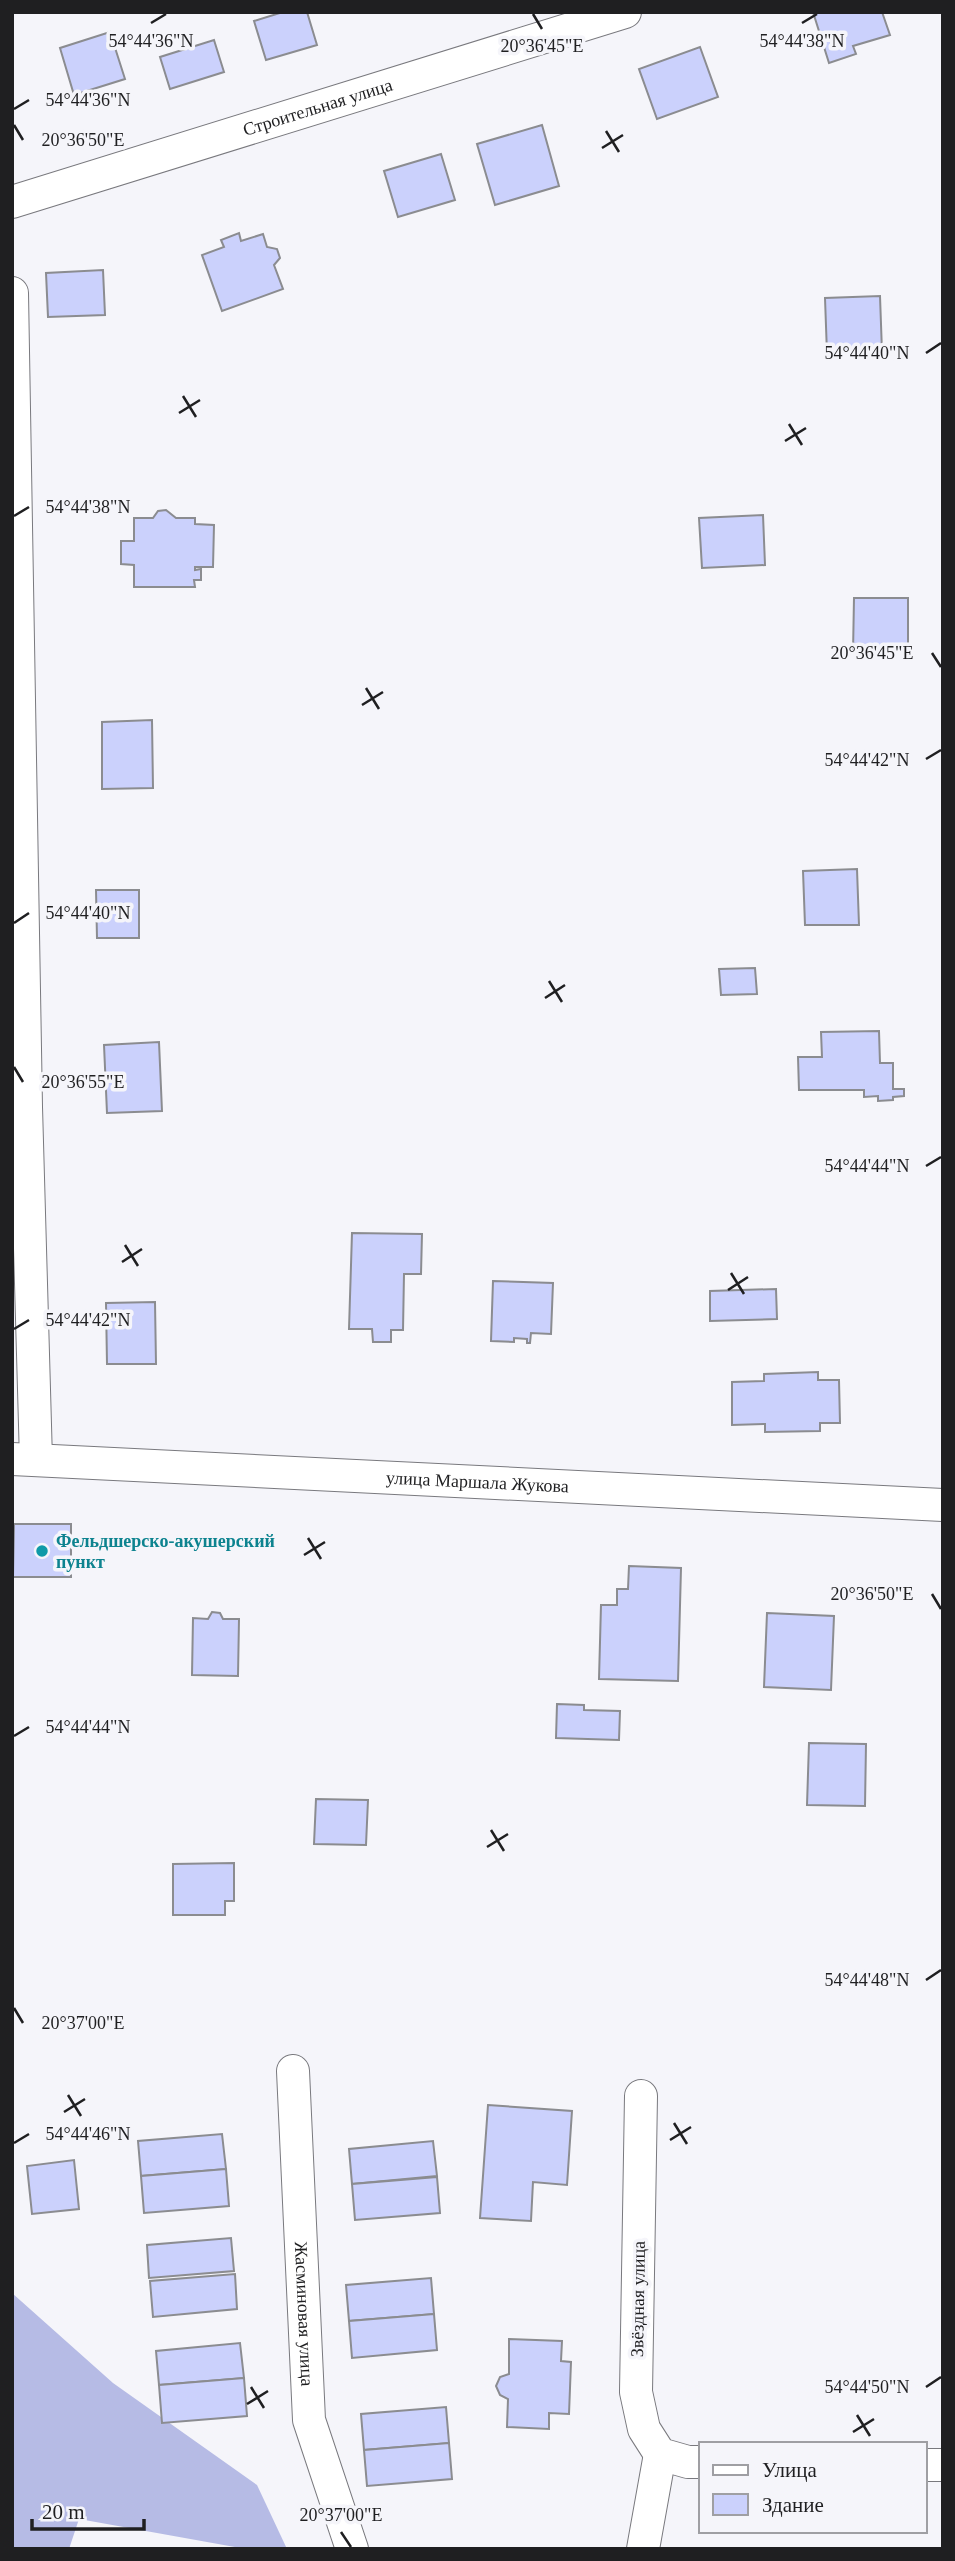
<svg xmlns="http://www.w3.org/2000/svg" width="955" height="2561" viewBox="0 0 955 2561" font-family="Georgia,serif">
  <rect width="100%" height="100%" fill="#f5f5fa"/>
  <path fill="#b6bbe5" d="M12,2293L113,2383L257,2485L287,2549H246L79,2519L69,2549H12Z"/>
  <g fill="#cbd1fc" stroke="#8b8c90" stroke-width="2">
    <path d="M283,12H307L317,45L266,60L254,21Z"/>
    <path d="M813,12H882L890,35L853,46L856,54L829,63Z"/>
    <path d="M110,32L125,79L74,95L60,48Z"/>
    <path d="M214,40L224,72L170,89L160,57Z"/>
    <path d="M700,47L718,97L657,119L639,69Z"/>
    <path d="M542,125L559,186L495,205L477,144Z"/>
    <path d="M441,154L455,200L398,217L384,171Z"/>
    <path d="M239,233L241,241L263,234L267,247L277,249L280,258L274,265L283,289L222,311L202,255L224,247L221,240Z"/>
    <path d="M103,270L105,315L48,317L46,273Z"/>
    <path d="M880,296L882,352L827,354L825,298Z"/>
    <path d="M166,510L176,518H195V524L214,525L213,567H195V570L201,569V580H194L195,587H134V565L121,564V541H134V518H153L158,511Z"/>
    <path d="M763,515L765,565L702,568L699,518Z"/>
    <path d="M854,598H908V652L853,653Z"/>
    <path d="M152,720L153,788L102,789V722Z"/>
    <path d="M857,869L859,925H805L803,871Z"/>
    <path d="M96,890H139V938H97Z"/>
    <path d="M755,968L757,994L721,995L719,969Z"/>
    <path d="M879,1031L880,1063H893V1089H904V1096L893,1097V1100L878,1101V1096L864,1097V1090H799L798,1057H822L821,1032Z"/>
    <path d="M159,1042L162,1111L107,1113L104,1045Z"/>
    <path d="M352,1233L422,1234L421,1274H404L403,1330H391V1342H373L372,1329H349Z"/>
    <path d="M493,1281L553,1283L551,1334L531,1333L530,1343H527V1339L514,1338V1342L491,1341Z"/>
    <path d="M776,1289L777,1319L710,1321V1291Z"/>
    <path d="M155,1302L156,1364H107L106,1303Z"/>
    <path d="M818,1372V1380H839L840,1423H820V1431L765,1432V1424L732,1425V1382L764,1381V1374Z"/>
    <path d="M14,1524H71V1577H13Z"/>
    <path d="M629,1566L681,1568L678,1681L599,1679L601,1605H617V1589H628Z"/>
    <path d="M212,1612L220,1613L223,1619H239L238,1676L192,1675L193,1618L208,1619Z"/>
    <path d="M767,1613L834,1616L831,1690L764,1687Z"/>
    <path d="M557,1704L584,1705V1710L620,1711L619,1740L556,1738Z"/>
    <path d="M809,1743L866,1744L865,1806L807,1805Z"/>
    <path d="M316,1799L368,1800L366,1845L314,1844Z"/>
    <path d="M234,1863V1901H225V1915H173V1864Z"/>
    <path d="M488,2105L572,2111L567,2185L533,2182L531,2221L480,2218Z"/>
    <path d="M222,2134L226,2169L141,2176L138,2141Z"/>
    <path d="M433,2141L437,2176L352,2184L349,2149Z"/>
    <path d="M74,2160L79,2209L32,2214L27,2166Z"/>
    <path d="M226,2169L229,2206L144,2213L141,2176Z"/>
    <path d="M437,2177L440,2213L355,2220L352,2184Z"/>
    <path d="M231,2238L234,2271L149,2278L147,2245Z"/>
    <path d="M235,2274L237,2309L153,2317L150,2281Z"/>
    <path d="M431,2278L434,2314L349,2321L346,2285Z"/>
    <path d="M434,2314L437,2350L352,2358L349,2321Z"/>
    <path d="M509,2339L562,2341L561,2361L571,2362L569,2414L549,2413V2429L507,2427L508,2399L500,2395L496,2386L500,2377L509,2374Z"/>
    <path d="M240,2343L244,2378L159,2385L156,2351Z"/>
    <path d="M244,2378L247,2416L162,2423L159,2385Z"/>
    <path d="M446,2407L449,2443L364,2450L361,2414Z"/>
    <path d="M449,2443L452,2479L367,2486L364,2450Z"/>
  </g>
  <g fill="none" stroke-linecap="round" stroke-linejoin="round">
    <g stroke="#79797e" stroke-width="34">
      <g id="minor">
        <path id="s1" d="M12,202L625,12"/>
        <path d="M12,293L26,1107L36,1460"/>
        <path id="s2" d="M12,1459L943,1505"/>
        <path id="s3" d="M293,2071L309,2420L352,2549"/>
        <path d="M641,2096L636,2392L644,2429L660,2454L688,2462H701"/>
        <path d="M925,2465H943"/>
        <path d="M643,2549L660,2454"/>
      </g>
    </g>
    <use href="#minor" stroke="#fff" stroke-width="32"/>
  </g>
  <path fill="none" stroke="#1f1f21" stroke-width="2.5" d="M533,14L542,29M151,23L166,14M802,23L817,14M14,109L29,100M14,125L23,140M606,131L619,152M602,148L623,135M926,353L941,343M183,396L196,417M179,413L200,400M789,424L802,445M785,441L806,428M14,516L29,507M932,653L941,667M366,688L379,709M362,705L383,692M926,759L941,750M14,923L29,913M549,981L562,1002M545,998L565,985M14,1067L23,1082M926,1166L941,1157M125,1245L138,1266M122,1262L142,1249M731,1273L744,1294M728,1290L748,1277M14,1329L29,1320M308,1538L321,1559M304,1555L325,1542M932,1594L941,1609M14,1736L29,1727M491,1830L504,1851M487,1847L508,1834M926,1980L941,1970M14,2008L23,2023M68,2095L81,2116M64,2112L85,2099M674,2123L687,2144M670,2140L691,2127M14,2143L29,2134M251,2387L264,2408M926,2387L941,2377M247,2404L268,2391M857,2415L870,2436M853,2432L874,2419M341,2532L351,2547"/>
  <circle fill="#0f9aa8" stroke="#f5f5fa" stroke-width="2.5" cx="42" cy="1551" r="7"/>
  <g text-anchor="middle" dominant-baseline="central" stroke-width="7" stroke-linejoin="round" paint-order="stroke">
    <g font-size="18" fill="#1f1f21" stroke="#f5f5fa">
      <text stroke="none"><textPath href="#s1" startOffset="320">Строительная улица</textPath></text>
      <text stroke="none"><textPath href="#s2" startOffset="466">улица Маршала Жукова</textPath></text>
      <text transform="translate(638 2299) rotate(-89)">Звёздная улица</text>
      <text stroke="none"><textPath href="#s3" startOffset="243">Жасминовая улица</textPath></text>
    </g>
    <g font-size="18" font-weight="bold" fill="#0d838f" stroke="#f5f5fa" text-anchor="start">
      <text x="56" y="1541">Фельдшерско-акушерский<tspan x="56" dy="21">пункт</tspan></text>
    </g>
  </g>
  <g font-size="18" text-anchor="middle" fill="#1f1f21" stroke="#f5f5fa" stroke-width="7" stroke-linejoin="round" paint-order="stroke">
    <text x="151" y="47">54°44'36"N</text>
    <text x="802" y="47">54°44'38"N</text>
    <text x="542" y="52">20°36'45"E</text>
    <text x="88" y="106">54°44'36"N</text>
    <text x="83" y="146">20°36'50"E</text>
    <text x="867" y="359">54°44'40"N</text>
    <text x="88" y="513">54°44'38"N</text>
    <text x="872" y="659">20°36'45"E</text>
    <text x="867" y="766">54°44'42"N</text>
    <text x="88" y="919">54°44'40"N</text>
    <text x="83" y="1088">20°36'55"E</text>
    <text x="867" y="1172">54°44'44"N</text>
    <text x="88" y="1326">54°44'42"N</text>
    <text x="872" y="1600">20°36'50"E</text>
    <text x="88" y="1733">54°44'44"N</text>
    <text x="867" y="1986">54°44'48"N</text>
    <text x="83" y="2029">20°37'00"E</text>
    <text x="88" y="2140">54°44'46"N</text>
    <text x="867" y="2393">54°44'50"N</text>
    <text x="341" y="2521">20°37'00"E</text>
  </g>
  <rect width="955" height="2561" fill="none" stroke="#1f1f21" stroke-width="28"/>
  <rect x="699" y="2442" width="228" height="91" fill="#f5f5fa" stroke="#9f9fa3" stroke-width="2"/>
  <rect x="713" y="2465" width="35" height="10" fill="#ffffff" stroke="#9f9fa3" stroke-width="2"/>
  <text x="762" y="2477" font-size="21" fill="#1f1f21">Улица</text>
  <rect x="713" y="2494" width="35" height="21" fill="#cbd1fc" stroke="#9f9fa3" stroke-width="2"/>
  <text x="762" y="2512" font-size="21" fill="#1f1f21">Здание</text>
  <path d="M32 2519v10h112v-10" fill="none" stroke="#1f1f21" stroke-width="3.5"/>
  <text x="42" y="2519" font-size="21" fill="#1f1f21" stroke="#f5f5fa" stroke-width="5" paint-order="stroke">20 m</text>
</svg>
